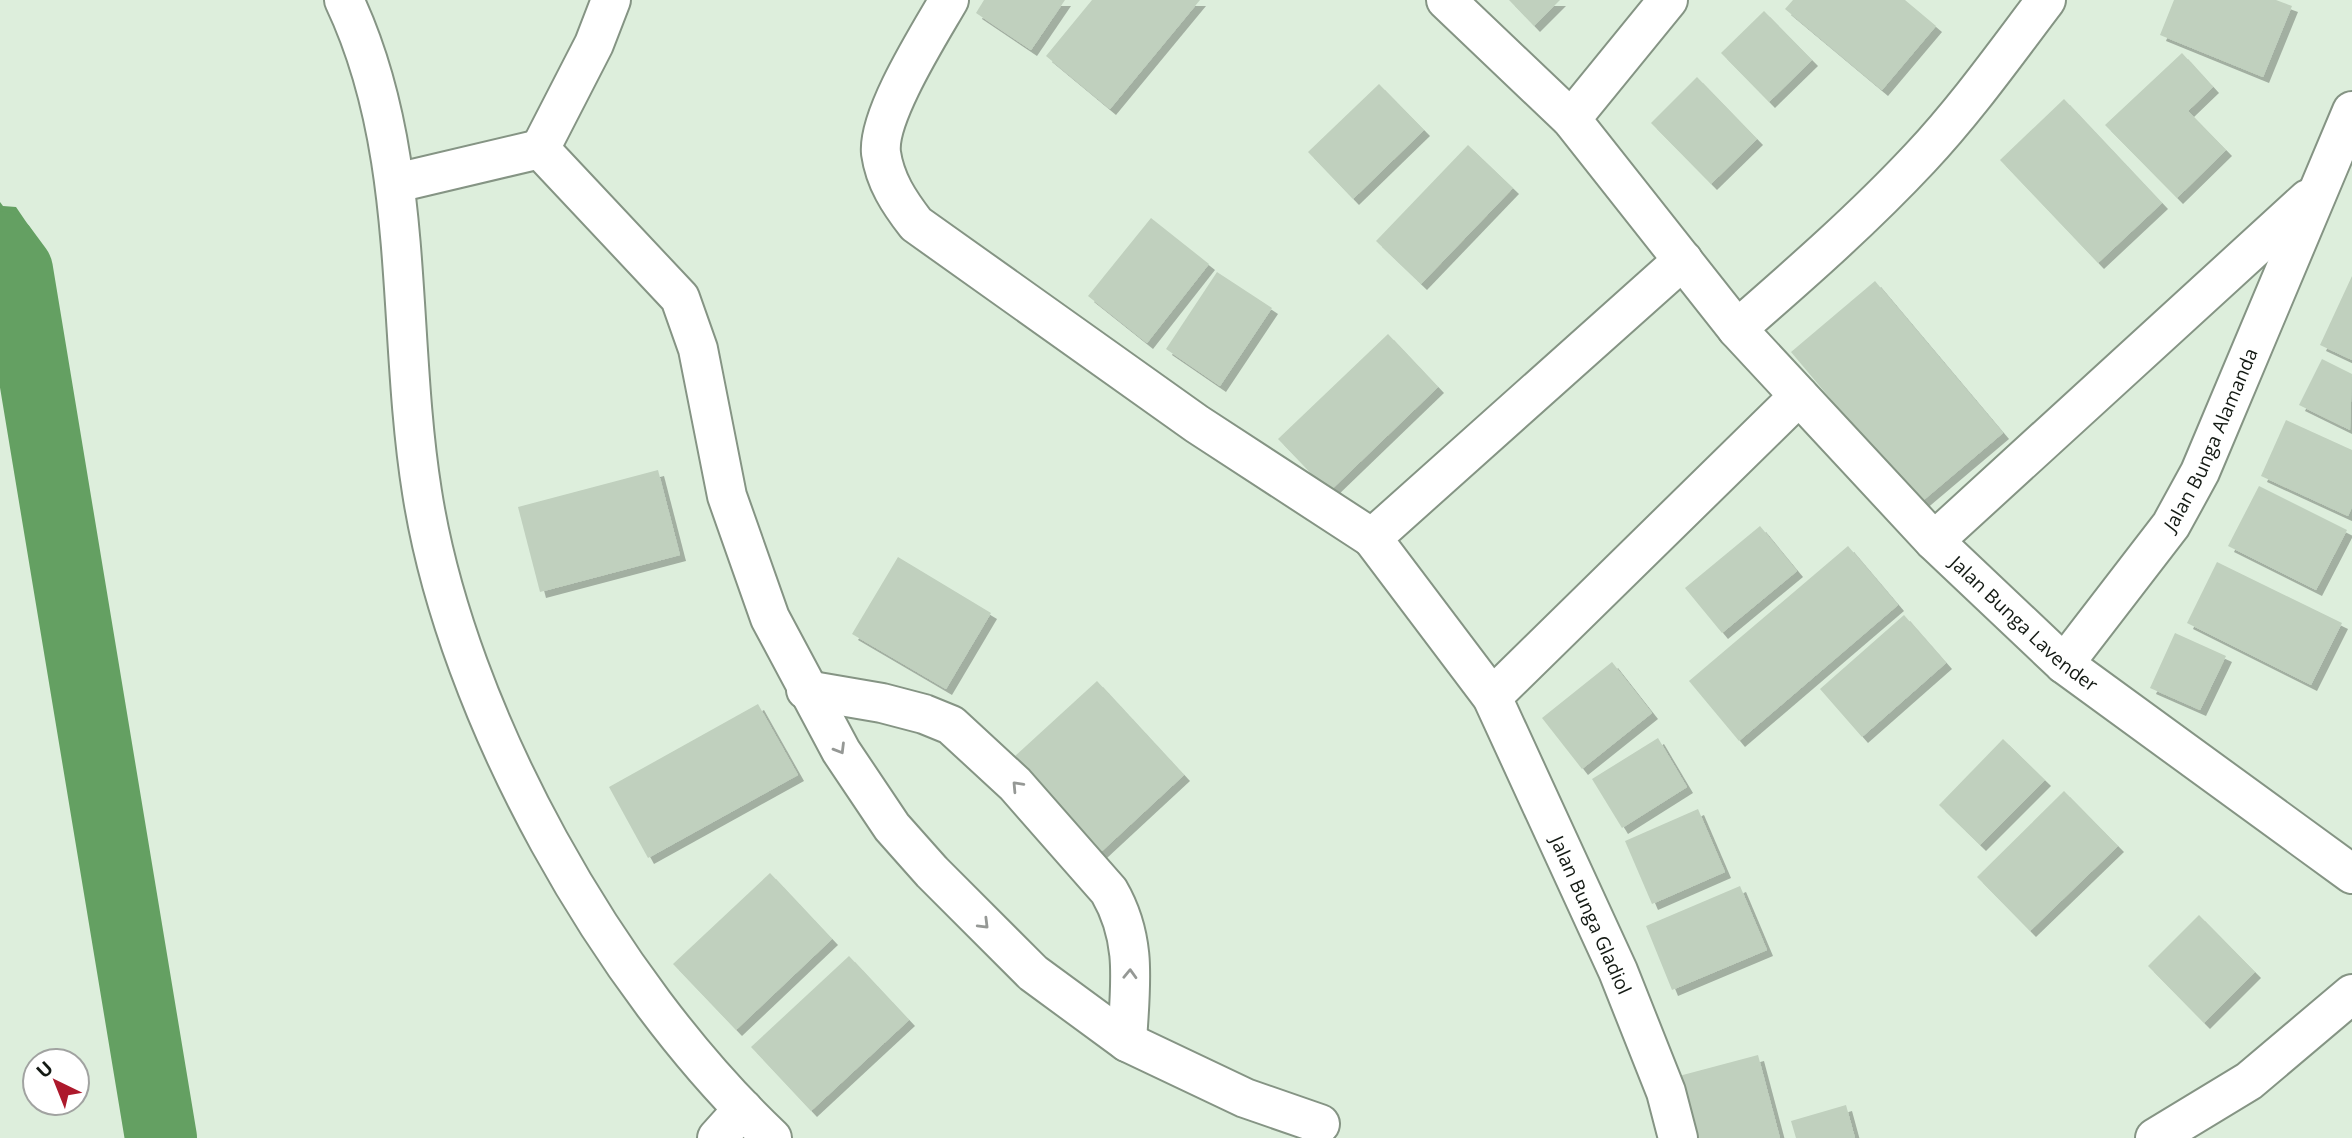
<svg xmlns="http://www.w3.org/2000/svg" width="2352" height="1138" viewBox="0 0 2352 1138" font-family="'Open Sans',sans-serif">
  <defs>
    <filter id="shadow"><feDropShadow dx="6" dy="6" stdDeviation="0" flood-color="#0004"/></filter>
  </defs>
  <rect width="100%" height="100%" fill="#ddeedc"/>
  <path fill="#64a062" d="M0,202L3,206L16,207L33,232L13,263L0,266Z"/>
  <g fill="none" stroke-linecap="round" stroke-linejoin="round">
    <path stroke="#64a062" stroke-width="72" d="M0,247L17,270L161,1138"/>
  </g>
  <g fill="#c0d0be" filter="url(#shadow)">
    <path d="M984,0H1065L1031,50L976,13Z"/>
    <path d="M1092,0H1200L1110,109L1046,56Z"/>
    <path d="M1509,0H1560L1534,26Z"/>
    <path d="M1793,0H1905L1936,26L1882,90L1785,9Z"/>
    <path d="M2174,0H2276L2292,6L2263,77L2160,35Z"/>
    <path d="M1764,11L1812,60L1769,102L1721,53Z"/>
    <path d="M2182,53L2213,87L2188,111L2226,150L2177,198L2105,125Z"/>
    <path d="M1697,77L1757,139L1711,184L1651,123Z"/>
    <path d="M1379,84L1424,130L1353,199L1308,152Z"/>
    <path d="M2064,99L2162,203L2098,263L2000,160Z"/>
    <path d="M1468,145L1513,188L1421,284L1376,241Z"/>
    <path d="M1151,218L1209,264L1147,343L1088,296Z"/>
    <path d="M1217,272L1272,308L1220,386L1166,349Z"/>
    <path d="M2352,276V360L2320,345Z"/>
    <path d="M1875,281L2003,433L1919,504L1791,352Z"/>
    <path d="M1388,334L1438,387L1329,492L1278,439Z"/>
    <path d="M2322,359L2352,374L2350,430L2299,405Z"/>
    <path d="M2286,420L2352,450V507L2348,516L2261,476Z"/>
    <path d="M658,470L680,555L540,592L518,507Z"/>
    <path d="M2259,486L2347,530L2316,590L2228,546Z"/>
    <path d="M1760,526L1797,571L1722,633L1685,588Z"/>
    <path d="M1848,546L1898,605L1739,741L1689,681Z"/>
    <path d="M898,557L991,613L946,689L852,634Z"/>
    <path d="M2217,562L2342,623L2311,685L2187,623Z"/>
    <path d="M1904,615L1946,663L1862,737L1820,689Z"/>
    <path d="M2175,633L2226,656L2200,710L2150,688Z"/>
    <path d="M1612,662L1652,713L1582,769L1542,718Z"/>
    <path d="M1097,681L1184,775L1101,852L1014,757Z"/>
    <path d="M758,704L798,775L648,858L609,787Z"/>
    <path d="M1658,738L1687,787L1622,828L1592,779Z"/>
    <path d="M2003,739L2045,780L1980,845L1939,805Z"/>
    <path d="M2064,791L2118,846L2030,931L1977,877Z"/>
    <path d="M1698,809L1725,872L1652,904L1625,841Z"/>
    <path d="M770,873L832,939L736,1030L673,964Z"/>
    <path d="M1740,886L1767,950L1672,990L1646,926Z"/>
    <path d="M2199,915L2255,972L2204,1023L2148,966Z"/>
    <path d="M849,956L909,1020L811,1111L751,1047Z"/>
    <path d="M1758,1055L1780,1138H1695L1679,1076Z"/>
    <path d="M1846,1105L1855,1138H1796L1791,1121Z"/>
  </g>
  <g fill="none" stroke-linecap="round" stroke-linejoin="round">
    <g stroke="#859484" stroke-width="42">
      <g id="minor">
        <path d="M344,0C417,154 396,329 422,492C457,716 609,984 772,1138"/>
        <path d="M949,0C930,33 877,116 881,153C885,181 899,202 916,224L1197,424L1372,538"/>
        <path id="s1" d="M1446,0L1571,119L1737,329L1934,541L2064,664L2352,874"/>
        <path d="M1571,119L1668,0"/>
        <path d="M540,149L594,44L611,0"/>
        <path d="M396,183L540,149L680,298L698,349L727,496L770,618L841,751L892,827L932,872L1033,973L1127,1042L1245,1098L1320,1124"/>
        <path d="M1737,329C1800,274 1863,219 1920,158C1966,109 2005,54 2046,0"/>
        <path d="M1934,541L2308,199"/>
        <path id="s2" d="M2064,664L2171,525L2200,472L2352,111"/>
        <path d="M806,690L882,703L924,714L951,725L1015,784L1109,891C1138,941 1130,986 1127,1042"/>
        <path d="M1492,697L1799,396"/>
        <path d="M717,1138L743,1109"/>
        <path d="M1678,1138L1666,1092L1618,971L1492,697L1372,538L1683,260"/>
        <path d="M2155,1138L2249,1081L2352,994"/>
      </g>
    </g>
    <use href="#minor" stroke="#fff" stroke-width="38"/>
  </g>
  <defs><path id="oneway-chevron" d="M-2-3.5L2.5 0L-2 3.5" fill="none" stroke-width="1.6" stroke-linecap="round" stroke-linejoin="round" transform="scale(1.75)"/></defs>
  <g stroke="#959895">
    <use href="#oneway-chevron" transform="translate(840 749) rotate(59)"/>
    <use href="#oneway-chevron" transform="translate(1017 786) rotate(-133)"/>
    <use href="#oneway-chevron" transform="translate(984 924) rotate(45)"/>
    <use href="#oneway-chevron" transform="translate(1130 974) rotate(-88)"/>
  </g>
  <g text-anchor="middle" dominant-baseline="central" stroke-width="5" stroke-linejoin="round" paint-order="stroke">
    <g font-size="19" fill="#141a14" stroke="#fff">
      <text stroke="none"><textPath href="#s2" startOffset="270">Jalan Bunga Alamanda</textPath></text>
      <text stroke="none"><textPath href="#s1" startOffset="852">Jalan Bunga Lavender</textPath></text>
      <text transform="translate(1591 915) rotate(66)">Jalan Bunga Gladiol</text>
    </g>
  </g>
  <g transform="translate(56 1082) rotate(317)"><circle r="33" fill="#ffffff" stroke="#a1a3a1" stroke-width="2"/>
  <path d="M0-5L12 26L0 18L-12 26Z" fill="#ad192c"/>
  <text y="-10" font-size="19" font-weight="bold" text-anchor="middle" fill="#141a14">U</text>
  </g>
</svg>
